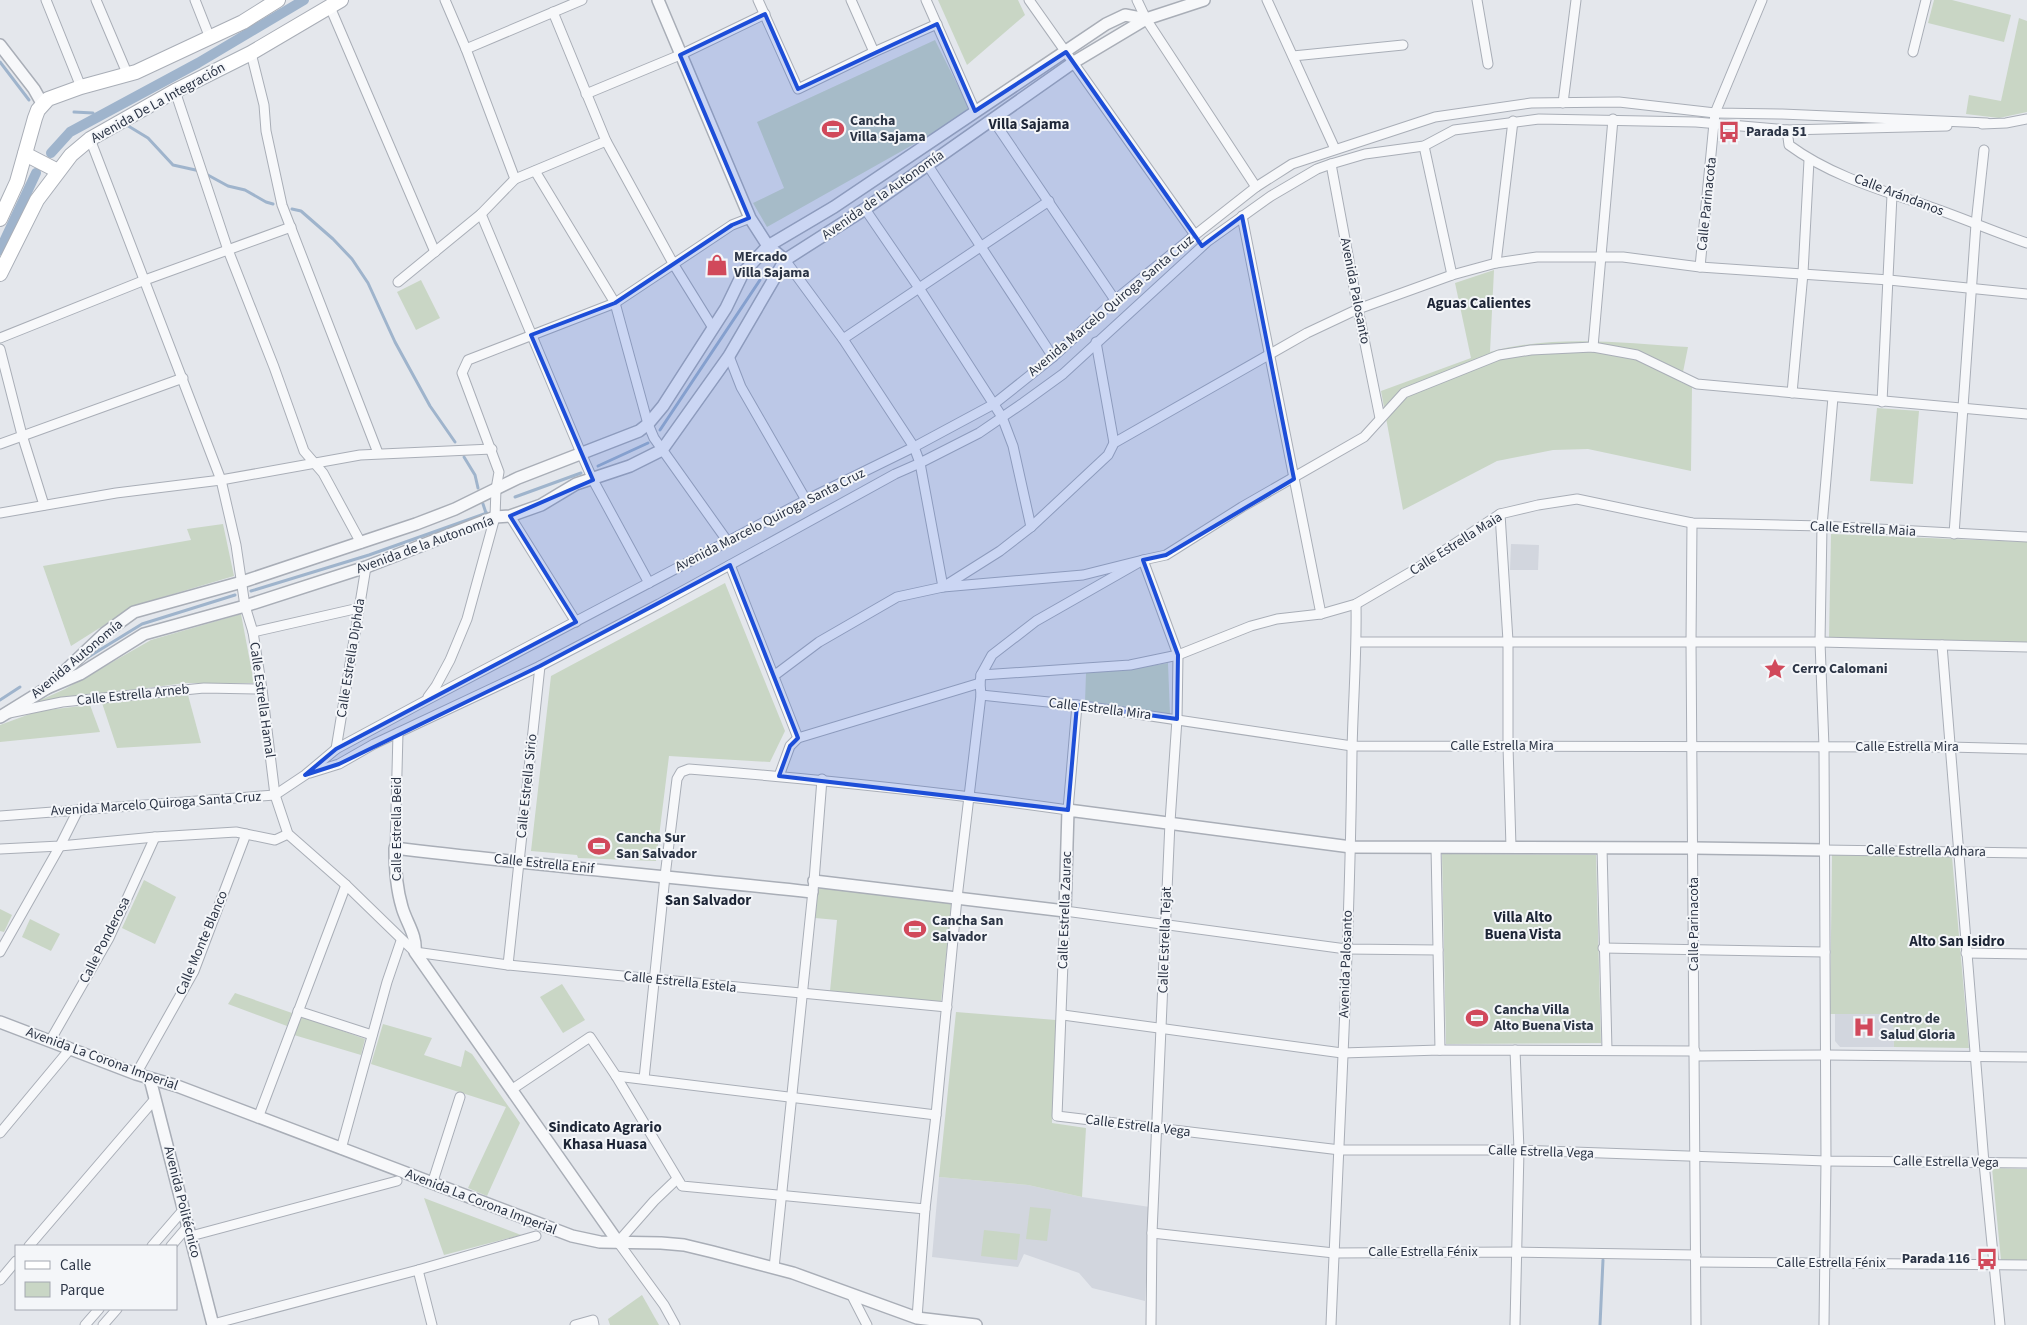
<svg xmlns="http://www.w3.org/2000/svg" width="2027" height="1325" viewBox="0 0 2027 1325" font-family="'Source Sans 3',sans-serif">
  <rect width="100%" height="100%" fill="#e4e7ec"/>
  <g fill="#d2d6de">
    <path d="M1511,544L1539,545L1538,570H1510Z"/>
    <path d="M1835,1014H1893L1894,1047H1840L1835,1041Z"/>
    <path d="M939,1177L1028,1185L1082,1197L1150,1207L1145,1301L1092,1288L1079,1273L1024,1254L1018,1267L932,1257Z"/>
  </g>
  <g fill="#c9d6c5">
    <path d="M938,0H1018L1025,15L967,65Z"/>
    <path d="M1934,0H1952L2011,15L2004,42L1928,23Z"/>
    <path d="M2019,18L2027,21V112L1999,118L1966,114L1969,95L2001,101Z"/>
    <path d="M935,40L971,112L767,227L753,203L784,188L757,122Z"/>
    <path d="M1494,270L1490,352C1555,334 1622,343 1688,347L1681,382L1692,387L1691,471L1588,449L1553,450L1497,461L1403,510L1381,391L1471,358L1455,283Z"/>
    <path d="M421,280L440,318L416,330L397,292Z"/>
    <path d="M1877,408L1919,411L1913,484L1870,481Z"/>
    <path d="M223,524L234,576L136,605L71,646L43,566L191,540L187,529Z"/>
    <path d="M1831,534L2027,542V643L1829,638Z"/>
    <path d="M725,583L785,731L770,762L669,756L656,861L578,858L577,855L531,851L551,676Z"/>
    <path d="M241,614L254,683H185L34,703L65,689L151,640Z"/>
    <path d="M1168,663L1170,714L1085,702L1086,673L1125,670Z"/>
    <path d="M188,695L201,743L117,748L102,703Z"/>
    <path d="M90,705L100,732L0,742V725L38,711Z"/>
    <path d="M1442,854L1596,855L1601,1043L1446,1044Z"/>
    <path d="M1832,855L1952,857L1969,1048L1894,1047L1893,1014H1830Z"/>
    <path d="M144,880L176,897L155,944L122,928Z"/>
    <path d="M818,888L952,902L941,1002L830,991L837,920L815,918Z"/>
    <path d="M0,909L12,915L4,932L0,931Z"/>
    <path d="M30,919L60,934L51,951L22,937Z"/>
    <path d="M562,984L585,1020L563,1033L540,997Z"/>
    <path d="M235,993L292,1013L287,1026L228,1004Z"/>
    <path d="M956,1012L1056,1020L1052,1123L1086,1128L1082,1197L1028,1185L939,1177Z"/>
    <path d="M301,1016L365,1039L361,1055L294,1035Z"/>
    <path d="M383,1024L432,1038L424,1055L461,1067L465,1050L472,1054L520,1123L487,1196L468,1188L506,1107L371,1064Z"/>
    <path d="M1992,1168L2027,1169V1260H2001Z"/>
    <path d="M424,1198L521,1235L444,1255Z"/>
    <path d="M1030,1207L1051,1209L1047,1241L1026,1239Z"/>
    <path d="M984,1230L1020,1234L1017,1260L981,1256Z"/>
    <path d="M642,1295L659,1325H610L608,1319Z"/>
  </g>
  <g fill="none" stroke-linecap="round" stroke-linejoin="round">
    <g stroke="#9fb4cc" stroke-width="3">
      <path d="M0,62L29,100"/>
      <path d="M74,112L93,113"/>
      <path d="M125,124L148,138L173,165L200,171"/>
      <path d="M206,174L228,186L245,190L266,202L273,204"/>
      <path d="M292,209L301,211L333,239L352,259L368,283L395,342L430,406L455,442"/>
      <path d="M660,430L760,280"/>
      <path d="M464,457L475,475L478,488"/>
      <path d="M598,466L648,443"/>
      <path d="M515,497L581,473"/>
      <path d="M483,504L486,513"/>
      <path d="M251,591L369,555L487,513"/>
      <path d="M85,659L142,624L235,595"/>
      <path d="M0,700L20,687"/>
      <path d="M1600,1325L1603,1260"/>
    </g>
    <g stroke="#9fb4cc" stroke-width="10">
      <path d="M51,153L70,132L198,63L304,0"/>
      <path d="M0,250L36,173"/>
    </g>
    <g stroke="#a9aeb7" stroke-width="11">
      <g id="minor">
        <path d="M46,0L81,87"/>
        <path d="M96,0L127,73"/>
        <path d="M195,0L210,38"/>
        <path d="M758,0L798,89L874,52L937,24"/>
        <path d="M851,0L874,52"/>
        <path d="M926,0L975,111"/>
        <path d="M1029,0L1195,235"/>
        <path d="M1137,0L1146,19L1256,187"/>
        <path d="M1267,0L1335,149"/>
        <path d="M1477,0L1488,64"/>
        <path d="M330,7L435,252"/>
        <path d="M553,12L606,141L674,265L713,328"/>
        <path d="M466,49L582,0"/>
        <path d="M1913,52L1926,0"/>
        <path d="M251,53L264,105L266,131L282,205L378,453"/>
        <path d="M1293,56L1403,45"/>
        <path d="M175,91L228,250L274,367L304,451L323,473L361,543"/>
        <path d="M586,94L680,55L765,14"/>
        <path d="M1563,103L1576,0"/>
        <path d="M993,120L1115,300"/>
        <path d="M1982,124L2006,123L2027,119"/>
        <path d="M1787,130L1789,145C1828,174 1877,189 1922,204C1958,216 1992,231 2027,243"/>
        <path d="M90,139L221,480L236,545L245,606L253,632L262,689L275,795L288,834L346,885L415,952L508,965L947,1007"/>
        <path d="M1424,146L1452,275"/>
        <path d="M927,164L1053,357"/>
        <path d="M1331,164L1358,309L1380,418"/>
        <path d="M535,171L615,303L648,424L654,438L728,542"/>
        <path d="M515,179L606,141"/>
        <path d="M865,209L919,288L1002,417L1013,446L1031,527"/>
        <path d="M481,214L581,453L593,480L649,583"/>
        <path d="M1242,216L1321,614"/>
        <path d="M785,260L843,339L914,447L920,463L943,587L1083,575L1143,560L1178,655L1177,719L1170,822L1152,1233L1151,1325"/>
        <path d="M1496,263L1513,121"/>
        <path d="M1700,267L1715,113L1762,0"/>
        <path d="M398,282L481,214L515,179L466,49L445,0"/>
        <path d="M0,338L145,280L291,227"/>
        <path d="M843,339L1049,201"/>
        <path d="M1096,342L1114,443"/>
        <path d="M1593,347L1613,119"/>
        <path d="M0,349L22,435L44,505"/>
        <path d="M729,356L741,387L806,500"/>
        <path d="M1792,393L1803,273L1809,160"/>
        <path d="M1882,402L1892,195"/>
        <path d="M0,444L183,378"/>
        <path d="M0,513L116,493L221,480L360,455L492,449"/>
        <path d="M1500,514L1508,641V746L1511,847"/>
        <path d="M510,516L576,622"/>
        <path d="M1692,523L1691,642L1696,1325"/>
        <path d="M1954,534L1976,224L1984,150"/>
        <path d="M730,565L798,738"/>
        <path d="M253,632L359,608"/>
        <path d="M1357,642H1820L2027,647"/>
        <path d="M1942,645L1984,1163L2000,1325"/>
        <path d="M775,675L819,642L897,597L943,587L1000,551L1031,527L1108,455L1114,443L1307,333L1358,309L1452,275L1496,263L1537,257H1623L1700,267L1889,280L2027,294"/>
        <path d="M981,675L1130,665L1178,655L1251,626L1277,619L1321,614L1356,604L1416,569L1500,514L1538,505L1577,499L1692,523L1822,526L2027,537"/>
        <path d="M981,695L1077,705L1352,746L1949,747L2027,749"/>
        <path d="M428,697L436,686L450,660L467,619L495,517L496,489L499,472L462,373L468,360L615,303L732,225L750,218"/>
        <path d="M9,713L62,702L204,688L262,689"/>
        <path d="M336,749L366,567"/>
        <path d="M310,773L339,764L374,744L540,666L659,604L895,474L920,463L979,433L1023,403L1063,374L1208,241L1271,196L1317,169L1331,164L1365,154L1424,146L1454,130L1539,119L1696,122L1787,130L1947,126"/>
        <path d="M779,776L790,746L798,738L980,683"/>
        <path d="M0,816L275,795L305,775L336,749L425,701L806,500L914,447L994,404L1053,357L1115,300L1195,235L1256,187L1292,164L1435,117L1531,103L1619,102L1715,113L1782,114L1987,123"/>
        <path d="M1436,847L1440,1050"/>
        <path d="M395,848L398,733"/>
        <path d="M1602,848L1607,1050"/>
        <path d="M0,849L60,846L155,837L236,832L275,840L288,834"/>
        <path d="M1824,850L2027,853"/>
        <path d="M1603,948L1825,952"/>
        <path d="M1438,950L1346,949L1065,911L1057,1116L1340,1150H1519L1826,1161L2027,1163"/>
        <path d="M0,952L60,846L78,810"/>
        <path d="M1966,953L2027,954"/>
        <path d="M508,965L540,666"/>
        <path d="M298,1011L372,1035"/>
        <path d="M1063,1015L1342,1053L1440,1050L1695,1051"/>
        <path d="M50,1041L109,938L155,837"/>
        <path d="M1695,1056L1826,1055L2027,1057"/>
        <path d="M136,1074L194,971L246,834"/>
        <path d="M616,1076L936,1115"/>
        <path d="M644,1079L665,876L677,779L681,772L689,769C816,779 942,792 1068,810L1077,705"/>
        <path d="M511,1090L590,1037L616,1076L682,1186L925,1209"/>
        <path d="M258,1118L346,885"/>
        <path d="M0,1133L70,1049"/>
        <path d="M341,1149L387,982L401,941"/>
        <path d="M432,1184L460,1097"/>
        <path d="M1152,1233L1334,1253L1516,1252L1696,1255"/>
        <path d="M191,1236L397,1181"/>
        <path d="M29,1246L155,1099"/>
        <path d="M152,1246L184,1209"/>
        <path d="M171,1246L188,1226"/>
        <path d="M1696,1262L2027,1265"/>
        <path d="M774,1268L814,881L822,779"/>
        <path d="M418,1270L432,1325"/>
        <path d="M0,1280L16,1261"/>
        <path d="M851,1294L867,1325"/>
        <path d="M917,1318L925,1209L936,1115L957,898L981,695L980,683L981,675L992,655L1036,621L1143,560L1166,555L1242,507L1364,437L1404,393L1499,355L1531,350L1593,347L1637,355L1697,384L2027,414"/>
        <path d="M213,1324L418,1270L536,1236"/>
        <path d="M85,1325L99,1309"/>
        <path d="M103,1325L117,1309"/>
        <path d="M575,1325L593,1320L594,1325"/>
        <path d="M675,1325L664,1305L618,1242L654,1201L677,1179"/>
        <path d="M1331,1325C1339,1134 1350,942 1352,751C1353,702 1357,653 1356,604"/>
        <path d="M1515,1325L1519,1150L1515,1050"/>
        <path d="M1824,1325L1826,1161L1824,747L1820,642L1822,526L1833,397"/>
      </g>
    </g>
    <g stroke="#a9aeb7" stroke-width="14">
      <g id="tertiary">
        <path d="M658,0L750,218L768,246L785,260"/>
        <path d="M0,45L34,89L43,105"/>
        <path d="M47,688L80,674L144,634L245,606L366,567L495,517L510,516L541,505L576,484L630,466L662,450L729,356L785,260L865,209L1074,62L1146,19L1204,0"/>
        <path d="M0,717L47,688L105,633L134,612L242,582L416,524L455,509L518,478L639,431L648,424L663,406L726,308L743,273L768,246L834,207L1106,24L1125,15L1146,19"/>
        <path d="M814,881L1065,911L1068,810L1351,847L1694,848L1824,850"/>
        <path d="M0,1022L136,1074L177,1086L572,1236L600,1242L661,1243L684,1245L713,1252L793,1273L917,1318L976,1325"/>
        <path d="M150,1079L213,1325"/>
        <path d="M618,1242L415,952C417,935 406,922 402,907C396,887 395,868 395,848C534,865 673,877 812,892"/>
      </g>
    </g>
    <g stroke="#a9aeb7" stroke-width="16">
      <g id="secondary">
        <path d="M25,154L58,171"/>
        <path d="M0,219L17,182L35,118L38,110L48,99L81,87L136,72L243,22L278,0"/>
        <path d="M0,274L37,200L71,155L90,139L175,91L251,53L341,0"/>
      </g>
    </g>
    <use href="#minor" stroke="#f7f8fa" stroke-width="9"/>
    <use href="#tertiary" stroke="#f7f8fa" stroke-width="11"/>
    <use href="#secondary" stroke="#fff" stroke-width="14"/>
  </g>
  <path fill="#1d4ed8" fill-opacity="0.2" stroke="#1d4ed8" stroke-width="4" stroke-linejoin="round" d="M765,14L798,89L937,24L975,111L1066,52L1202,246L1242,216L1294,479L1166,555L1143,560L1178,655L1177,719L1077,705L1068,810L779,776L790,746L798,738L730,565L540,666L339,764L305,775L336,749L576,622L510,516L593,480L531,335L615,303L732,225L749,218L680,55Z"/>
  <defs>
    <g id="stadium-bare" transform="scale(1.725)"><path d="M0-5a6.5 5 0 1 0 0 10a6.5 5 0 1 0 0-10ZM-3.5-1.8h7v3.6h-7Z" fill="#d1495b" stroke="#f4f6f9" stroke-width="2.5" paint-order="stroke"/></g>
    <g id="bus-bare" transform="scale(1.725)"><path d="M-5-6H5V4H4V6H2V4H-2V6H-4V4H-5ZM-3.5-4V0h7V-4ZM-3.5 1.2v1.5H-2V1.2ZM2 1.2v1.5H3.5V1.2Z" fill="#d1495b" stroke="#f4f6f9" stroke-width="2.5" paint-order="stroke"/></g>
    <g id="shop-bare" transform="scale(1.725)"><path d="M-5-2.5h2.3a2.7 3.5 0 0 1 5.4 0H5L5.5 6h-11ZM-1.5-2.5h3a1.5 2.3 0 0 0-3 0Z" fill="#d1495b" stroke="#f4f6f9" stroke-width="2.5" paint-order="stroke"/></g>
    <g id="sight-bare" transform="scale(1.725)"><path d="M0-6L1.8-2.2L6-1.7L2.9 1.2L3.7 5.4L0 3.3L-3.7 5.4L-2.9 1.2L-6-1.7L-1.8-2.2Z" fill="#d1495b" stroke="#f4f6f9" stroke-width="2.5" paint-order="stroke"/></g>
    <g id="hospital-bare" transform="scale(1.725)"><path d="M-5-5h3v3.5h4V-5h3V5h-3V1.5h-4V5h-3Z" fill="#d1495b" stroke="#f4f6f9" stroke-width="2.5" paint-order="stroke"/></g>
  </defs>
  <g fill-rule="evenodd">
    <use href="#stadium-bare" x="833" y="129"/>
    <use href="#bus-bare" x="1729" y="132"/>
    <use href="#shop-bare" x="717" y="265"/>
    <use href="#sight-bare" x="1775" y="669"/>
    <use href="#stadium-bare" x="599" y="846"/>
    <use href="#stadium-bare" x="915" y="929"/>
    <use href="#stadium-bare" x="1477" y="1018"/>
    <use href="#hospital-bare" x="1864" y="1027"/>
    <use href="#bus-bare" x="1987" y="1259"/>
  </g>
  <g text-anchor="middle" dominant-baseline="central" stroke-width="4" stroke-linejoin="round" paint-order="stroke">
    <g font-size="14" fill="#2b3445" stroke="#f4f6f9">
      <text transform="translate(158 103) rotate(-29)">Avenida De La Integración</text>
      <text transform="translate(883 195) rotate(-35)">Avenida de la Autonomía</text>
      <text transform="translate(1899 195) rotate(21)">Calle Arándanos</text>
      <text transform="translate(1707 204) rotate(-84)">Calle Parinacota</text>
      <text transform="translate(1355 291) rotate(79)">Avenida Palosanto</text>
      <text transform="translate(1111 306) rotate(-40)">Avenida Marcelo Quiroga Santa Cruz</text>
      <text transform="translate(770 520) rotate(-27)">Avenida Marcelo Quiroga Santa Cruz</text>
      <text transform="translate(1863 529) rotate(3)">Calle Estrella Maia</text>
      <text transform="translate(1456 544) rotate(-32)">Calle Estrella Maia</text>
      <text transform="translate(425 545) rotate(-20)">Avenida de la Autonomía</text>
      <text transform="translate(351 658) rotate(-81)">Calle Estrella Diphda</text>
      <text transform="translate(77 659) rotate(-40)">Avenida Autonomía</text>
      <text transform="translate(133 695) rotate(-6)">Calle Estrella Arneb</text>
      <text transform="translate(262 700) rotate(82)">Calle Estrella Hamal</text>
      <text transform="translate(1100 709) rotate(7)">Calle Estrella Mira</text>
      <text x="1502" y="746">Calle Estrella Mira</text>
      <text x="1907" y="747">Calle Estrella Mira</text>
      <text transform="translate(527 786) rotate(-84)">Calle Estrella Sirio</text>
      <text transform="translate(156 804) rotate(-4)">Avenida Marcelo Quiroga Santa Cruz</text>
      <text transform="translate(397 829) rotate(-90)">Calle Estrella Beid</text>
      <text transform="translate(1926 851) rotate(1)">Calle Estrella Adhara</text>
      <text transform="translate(544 864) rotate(6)">Calle Estrella Enif</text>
      <text transform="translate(1065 910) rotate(-88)">Calle Estrella Zaurac</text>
      <text transform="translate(1694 924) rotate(-90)">Calle Parinacota</text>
      <text transform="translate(105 940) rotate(-63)">Calle Ponderosa</text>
      <text transform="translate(1165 940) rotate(-88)">Calle Estrella Tejat</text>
      <text transform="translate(202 943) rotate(-67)">Calle Monte Blanco</text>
      <text transform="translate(1346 964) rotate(-88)">Avenida Palosanto</text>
      <text transform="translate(680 982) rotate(6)">Calle Estrella Estela</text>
      <text transform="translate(102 1059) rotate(20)">Avenida La Corona Imperial</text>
      <text transform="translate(1138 1126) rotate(7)">Calle Estrella Vega</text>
      <text transform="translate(1541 1152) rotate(2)">Calle Estrella Vega</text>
      <text transform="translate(1946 1162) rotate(1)">Calle Estrella Vega</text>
      <text transform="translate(182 1202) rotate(76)">Avenida Politécnico</text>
      <text transform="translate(481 1202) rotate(21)">Avenida La Corona Imperial</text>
      <text x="1423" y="1252">Calle Estrella Fénix</text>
      <text x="1831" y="1263">Calle Estrella Fénix</text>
    </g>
    <g font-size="14" font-weight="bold" fill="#2b3445" stroke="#f4f6f9" text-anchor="start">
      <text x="850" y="121">Cancha<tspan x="850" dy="16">Villa Sajama</tspan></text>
      <text x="1746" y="132">Parada 51</text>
      <text x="734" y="257">MErcado<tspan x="734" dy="16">Villa Sajama</tspan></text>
      <text x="1792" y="669">Cerro Calomani</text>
      <text x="616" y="838">Cancha Sur<tspan x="616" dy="16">San Salvador</tspan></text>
      <text x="932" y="921">Cancha San<tspan x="932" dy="16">Salvador</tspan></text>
      <text x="1494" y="1010">Cancha Villa<tspan x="1494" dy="16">Alto Buena Vista</tspan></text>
      <text x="1880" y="1019">Centro de<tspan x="1880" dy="16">Salud Gloria</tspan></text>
      <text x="1970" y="1259" text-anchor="end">Parada 116</text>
    </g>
    <g font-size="15" font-weight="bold" fill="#1d2536" stroke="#f4f6f9">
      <text x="1029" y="124">Villa Sajama</text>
      <text x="1479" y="303">Aguas Calientes</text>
      <text x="708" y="900">San Salvador</text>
      <text x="1523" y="917">Villa Alto<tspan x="1523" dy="17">Buena Vista</tspan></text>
      <text x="1957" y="941">Alto San Isidro</text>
      <text x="605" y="1127">Sindicato Agrario<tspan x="605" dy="17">Khasa Huasa</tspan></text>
    </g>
  </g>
  <rect x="15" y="1245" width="162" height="65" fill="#f4f6f9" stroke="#a4a8b1"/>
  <rect x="25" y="1261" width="25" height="8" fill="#ffffff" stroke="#a4a8b1"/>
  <text x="60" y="1270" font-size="15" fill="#2b3445">Calle</text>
  <rect x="25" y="1282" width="25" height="15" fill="#c9d6c5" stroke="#a4a8b1"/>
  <text x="60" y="1295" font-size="15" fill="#2b3445">Parque</text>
</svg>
